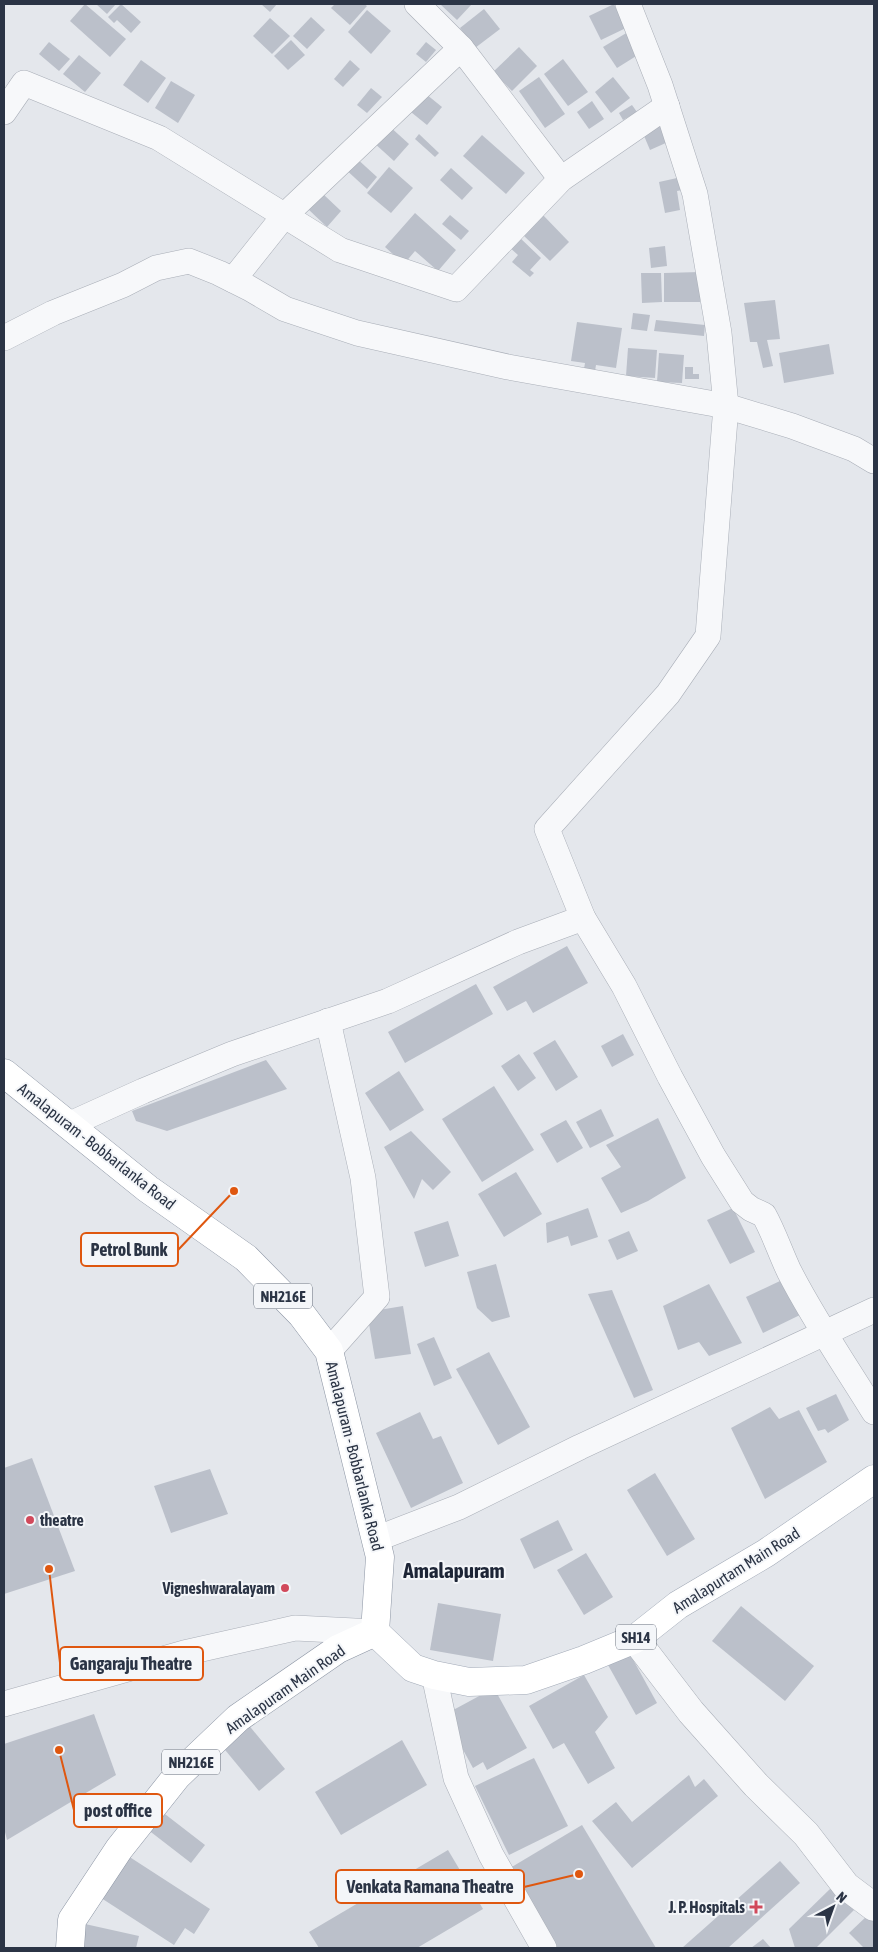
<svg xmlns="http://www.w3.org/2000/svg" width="878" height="1952" viewBox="0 0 878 1952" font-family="'Asap Condensed',sans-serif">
  <rect width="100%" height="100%" fill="#e4e7ec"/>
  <g fill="#bbc0ca">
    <path d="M85,4L126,39L110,57L70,21Z"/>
    <path d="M96,4H116L107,14Z"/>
    <path d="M121,4L141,22L131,33L117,20L114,23L108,17Z"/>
    <path d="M261,4H277L270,12Z"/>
    <path d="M335,4H364L367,6L350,25L331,8Z"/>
    <path d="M440,4H472L457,20Z"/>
    <path d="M614,4L626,28L601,40L589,16Z"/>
    <path d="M484,9L500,29L475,48L460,28Z"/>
    <path d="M367,10L391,31L371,54L348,32Z"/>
    <path d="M311,17L325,30L307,49L293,36Z"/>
    <path d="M270,18L290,36L272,54L253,36Z"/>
    <path d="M628,32L641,53L617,68L603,47Z"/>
    <path d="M291,40L305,55L288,70L274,56Z"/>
    <path d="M49,42L70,59L59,71L39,54Z"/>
    <path d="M426,42L436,50L426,62L416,54Z"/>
    <path d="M519,47L537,66L512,91L493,72Z"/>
    <path d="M79,55L101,73L85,92L63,74Z"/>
    <path d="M563,59L588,92L568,106L544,74Z"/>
    <path d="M141,60L166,78L148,103L123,85Z"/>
    <path d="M350,60L360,69L343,87L334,79Z"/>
    <path d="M539,77L565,114L545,128L519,91Z"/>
    <path d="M613,77L630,98L611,113L595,92Z"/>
    <path d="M171,81L195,95L178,123L155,108Z"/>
    <path d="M371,88L382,97L367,113L357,105Z"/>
    <path d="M421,90L442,107L427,125L406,108Z"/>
    <path d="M592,101L604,119L589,129L577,112Z"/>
    <path d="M632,105L637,112L623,120L619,113Z"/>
    <path d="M660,124L668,142L650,150L642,131Z"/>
    <path d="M388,125L409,144L394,161L373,142Z"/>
    <path d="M419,134L439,153L435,157L415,139Z"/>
    <path d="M482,135L525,173L506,194L463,156Z"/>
    <path d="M354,156L377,177L367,189L343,167Z"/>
    <path d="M389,167L413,188L391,213L367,193Z"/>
    <path d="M451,168L473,188L462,200L440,180Z"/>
    <path d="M686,176L688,189L677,191L680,210L665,213L659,182Z"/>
    <path d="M323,194L341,211L327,227L308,209Z"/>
    <path d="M415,213L456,250L438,271L415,251L404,264L385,247Z"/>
    <path d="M541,213L569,242L550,261L521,233Z"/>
    <path d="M450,215L469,231L461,240L442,224Z"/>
    <path d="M518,236L541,258L530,270L534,273L530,277L512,262L518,255L508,246Z"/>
    <path d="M665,246L667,266L651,268L649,248Z"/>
    <path d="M700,272V302H664V273Z"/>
    <path d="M641,273H661L662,302L642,303Z"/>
    <path d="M775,300L780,339L767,340L773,366L763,368L757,342H750L744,303Z"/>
    <path d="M633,313L650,315L647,331L631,329Z"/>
    <path d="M656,320L705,325L704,336L654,331Z"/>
    <path d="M577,322L622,328L616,368L596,365L595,371L584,369L585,363L571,361Z"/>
    <path d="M829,344L834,374L784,383L779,353Z"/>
    <path d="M628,348L657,350L655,378L626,376Z"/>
    <path d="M659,353L684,355L682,383L657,382Z"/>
    <path d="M685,367H693V374H699V379H685Z"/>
    <path d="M567,946L588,983L533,1013L526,1001L507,1011L493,987Z"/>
    <path d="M476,984L493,1014L405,1063L388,1032Z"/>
    <path d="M623,1034L634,1055L612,1067L601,1046Z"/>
    <path d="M555,1040L578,1077L556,1091L533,1053Z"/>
    <path d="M519,1054L536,1078L518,1091L501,1066Z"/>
    <path d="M266,1060L287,1089L167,1131L136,1121L132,1111Z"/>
    <path d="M399,1071L424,1110L390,1131L365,1093Z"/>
    <path d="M494,1086L534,1150L482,1182L442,1119Z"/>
    <path d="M601,1109L614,1136L590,1148L576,1122Z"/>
    <path d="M658,1118L686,1178L648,1201L621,1213L601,1178L621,1167L606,1145Z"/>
    <path d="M566,1120L583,1148L557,1163L540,1134Z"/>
    <path d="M411,1131L451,1172L433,1190L422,1179L414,1199L384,1147Z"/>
    <path d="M516,1172L542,1214L504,1237L478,1194Z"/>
    <path d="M588,1208L598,1237L571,1246L568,1236L547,1243L546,1223Z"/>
    <path d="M733,1208L755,1252L730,1264L707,1220Z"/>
    <path d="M448,1221L459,1256L425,1267L414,1232Z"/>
    <path d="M629,1231L638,1251L617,1260L608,1240Z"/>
    <path d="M496,1264L510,1317L492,1322L477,1308L467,1272Z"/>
    <path d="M780,1281L800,1315L763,1333L746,1297Z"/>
    <path d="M709,1284L742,1343L709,1356L699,1342L678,1350L663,1306Z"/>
    <path d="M612,1290L653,1390L634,1398L588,1294Z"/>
    <path d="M403,1306L411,1354L375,1359L367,1312Z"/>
    <path d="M434,1337L452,1378L434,1386L417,1344Z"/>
    <path d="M489,1352L530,1427L498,1445L456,1369Z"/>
    <path d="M836,1394L849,1420L828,1433L825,1429L818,1431L806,1408Z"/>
    <path d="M770,1407L779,1419L799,1410L827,1462L765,1499L731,1428Z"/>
    <path d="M420,1412L433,1439L441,1436L463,1483L411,1508L376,1433Z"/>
    <path d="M32,1458L75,1571L4,1594V1468Z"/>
    <path d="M210,1469L228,1514L171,1533L154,1486Z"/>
    <path d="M655,1473L695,1539L667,1556L627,1490Z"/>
    <path d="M558,1520L573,1550L534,1569L520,1539Z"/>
    <path d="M586,1553L613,1597L584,1615L557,1570Z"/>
    <path d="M438,1603L501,1614L493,1661L430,1650Z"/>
    <path d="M741,1606L814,1666L785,1701L712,1641Z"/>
    <path d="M630,1654L657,1703L636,1715L608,1665Z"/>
    <path d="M584,1675L608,1717L595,1732L615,1768L588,1784L564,1743L553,1749L529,1706Z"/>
    <path d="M494,1688L527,1748L487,1770L483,1762L473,1768L444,1715Z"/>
    <path d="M94,1714L116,1775L7,1840L4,1828V1744Z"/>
    <path d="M247,1723L285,1769L259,1791L221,1745Z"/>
    <path d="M402,1740L427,1785L341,1835L315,1792Z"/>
    <path d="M534,1758L568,1826L509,1855L475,1786Z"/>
    <path d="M689,1775L695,1787L704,1779L718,1796L632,1868L592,1821L616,1802L632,1822Z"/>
    <path d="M161,1811L205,1845L191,1863L147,1829Z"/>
    <path d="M582,1825L656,1948H552L505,1871Z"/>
    <path d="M448,1850L483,1909L417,1948H319L309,1932Z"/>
    <path d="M125,1854L210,1909L194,1934L185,1928L174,1945L98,1896Z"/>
    <path d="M780,1861L800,1883L728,1948H682Z"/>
    <path d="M831,1888L854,1910L816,1948H795L789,1929Z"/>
    <path d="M869,1914L874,1919V1948H864L849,1933Z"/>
    <path d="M85,1924L139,1936L136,1948H80Z"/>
    <path d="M763,1939L771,1948H751Z"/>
  </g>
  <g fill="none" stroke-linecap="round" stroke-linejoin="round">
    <g stroke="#a9aeb7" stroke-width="26">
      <g id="minor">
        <path d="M417,4L461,48"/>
        <path d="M628,4L660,85L695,194L719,333L726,406L708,636L668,694L547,829L583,918L624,986L670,1077L713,1156L742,1202L751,1209L764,1215C774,1233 780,1252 789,1271C814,1320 845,1365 874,1412"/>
        <path d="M4,112L24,83L159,138L340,250L456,289L561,179L667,106"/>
        <path d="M233,280L284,216L461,48L561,179"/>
        <path d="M4,338L53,313L123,285L156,268L189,261L219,273L249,288L285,309L357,333L508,367L726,406L792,426L854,449L874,461"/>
        <path d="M328,1021L363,1178L377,1297L329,1351"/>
        <path d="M68,1125L143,1091L232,1054L388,1001L518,942L583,918"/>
        <path d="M376,1539L459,1507L580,1447L874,1310"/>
        <path d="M434,1675L456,1778L491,1855L544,1948"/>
        <path d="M4,1704L184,1653L295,1628L375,1632"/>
      </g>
    </g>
    <g stroke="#a9aeb7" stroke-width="29">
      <path id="tertiary" d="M635,1639L691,1712L756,1785L806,1834L846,1886L874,1907"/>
    </g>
    <g stroke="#a3abb8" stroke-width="29">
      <path id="primary" d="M375,1632L413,1668L434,1675L469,1682L526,1680L584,1660L635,1639L678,1605L766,1553L874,1479"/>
    </g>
    <g stroke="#8b94a3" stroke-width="29">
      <path id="trunk" d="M4,1073L148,1189L246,1258L302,1315L329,1351L380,1557L375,1632L338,1649L238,1718L177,1776L119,1849L72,1920L70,1948"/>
    </g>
    <use href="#minor" stroke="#f7f8fa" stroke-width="25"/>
    <use href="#tertiary" stroke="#f7f8fa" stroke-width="28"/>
    <use href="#primary" stroke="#fff" stroke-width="28"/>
    <use href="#trunk" stroke="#fff" stroke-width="28"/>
  </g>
  <g fill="#d1495b" stroke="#f4f6f9" stroke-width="2">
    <circle cx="30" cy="1520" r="5"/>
    <circle cx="285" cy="1588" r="5"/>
    <path d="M753.5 1899.5h5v5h5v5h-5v5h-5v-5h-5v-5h5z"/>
  </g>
  <g text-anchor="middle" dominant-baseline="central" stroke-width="4" stroke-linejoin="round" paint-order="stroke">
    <g fill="#f4f6f9" stroke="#676e7b" stroke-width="1">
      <rect x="254" y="1283.5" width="58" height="25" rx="4"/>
      <rect x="616" y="1624.5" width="40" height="25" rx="4"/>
      <rect x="162" y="1749.5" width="58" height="25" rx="4"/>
    </g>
    <g font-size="15" font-weight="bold" fill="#2b3445">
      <text x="283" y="1296">NH216E</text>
      <text x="636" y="1637">SH14</text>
      <text x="191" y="1762">NH216E</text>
    </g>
    <g font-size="16" fill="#2b3445" stroke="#f4f6f9">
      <text transform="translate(97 1146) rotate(38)">Amalapuram - Bobbarlanka Road</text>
      <text transform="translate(355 1456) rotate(76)">Amalapuram - Bobbarlanka Road</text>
      <text transform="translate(736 1570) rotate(-32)">Amalapurtam Main Road</text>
      <text transform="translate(285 1689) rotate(-35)">Amalapuram Main Road</text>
    </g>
    <g font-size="16" font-weight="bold" fill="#2b3445" stroke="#f4f6f9" text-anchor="end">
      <text x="40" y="1520" text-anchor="start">theatre</text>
      <text x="275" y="1588">Vigneshwaralayam</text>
      <text x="745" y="1907">J. P. Hospitals</text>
    </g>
    <g font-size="21" font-weight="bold" fill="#1d2536" stroke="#f4f6f9">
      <text x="454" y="1570">Amalapuram</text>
    </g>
  </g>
  <path fill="none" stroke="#df570f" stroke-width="2" d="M234 1191L178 1250M49 1569L60 1663M59 1750L74 1810M579 1874L524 1887"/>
  <g fill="#df570f" stroke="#f4f6f9" stroke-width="2">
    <circle cx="234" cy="1191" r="5"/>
    <circle cx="49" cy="1569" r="5"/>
    <circle cx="59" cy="1750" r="5"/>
    <circle cx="579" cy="1874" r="5"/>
  </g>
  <g fill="#f4f6f9" stroke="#df570f" stroke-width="2">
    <rect x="81" y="1233" width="97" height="33" rx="5"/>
    <rect x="60" y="1647" width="143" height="33" rx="5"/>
    <rect x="74" y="1794" width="88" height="33" rx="5"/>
    <rect x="336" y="1870" width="188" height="33" rx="5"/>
  </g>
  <g font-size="18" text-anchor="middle" font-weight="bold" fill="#2b3445">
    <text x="129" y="1256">Petrol Bunk</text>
    <text x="131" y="1670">Gangaraju Theatre</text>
    <text x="118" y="1817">post office</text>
    <text x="430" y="1893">Venkata Ramana Theatre</text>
  </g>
  <rect width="878" height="1952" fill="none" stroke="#2b3445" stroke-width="10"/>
  <g transform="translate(833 1907) rotate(41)" stroke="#f4f6f9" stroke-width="4" paint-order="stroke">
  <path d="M0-4L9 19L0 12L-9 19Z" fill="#2b3445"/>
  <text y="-8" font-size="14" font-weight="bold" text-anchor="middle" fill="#2b3445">N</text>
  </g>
</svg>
